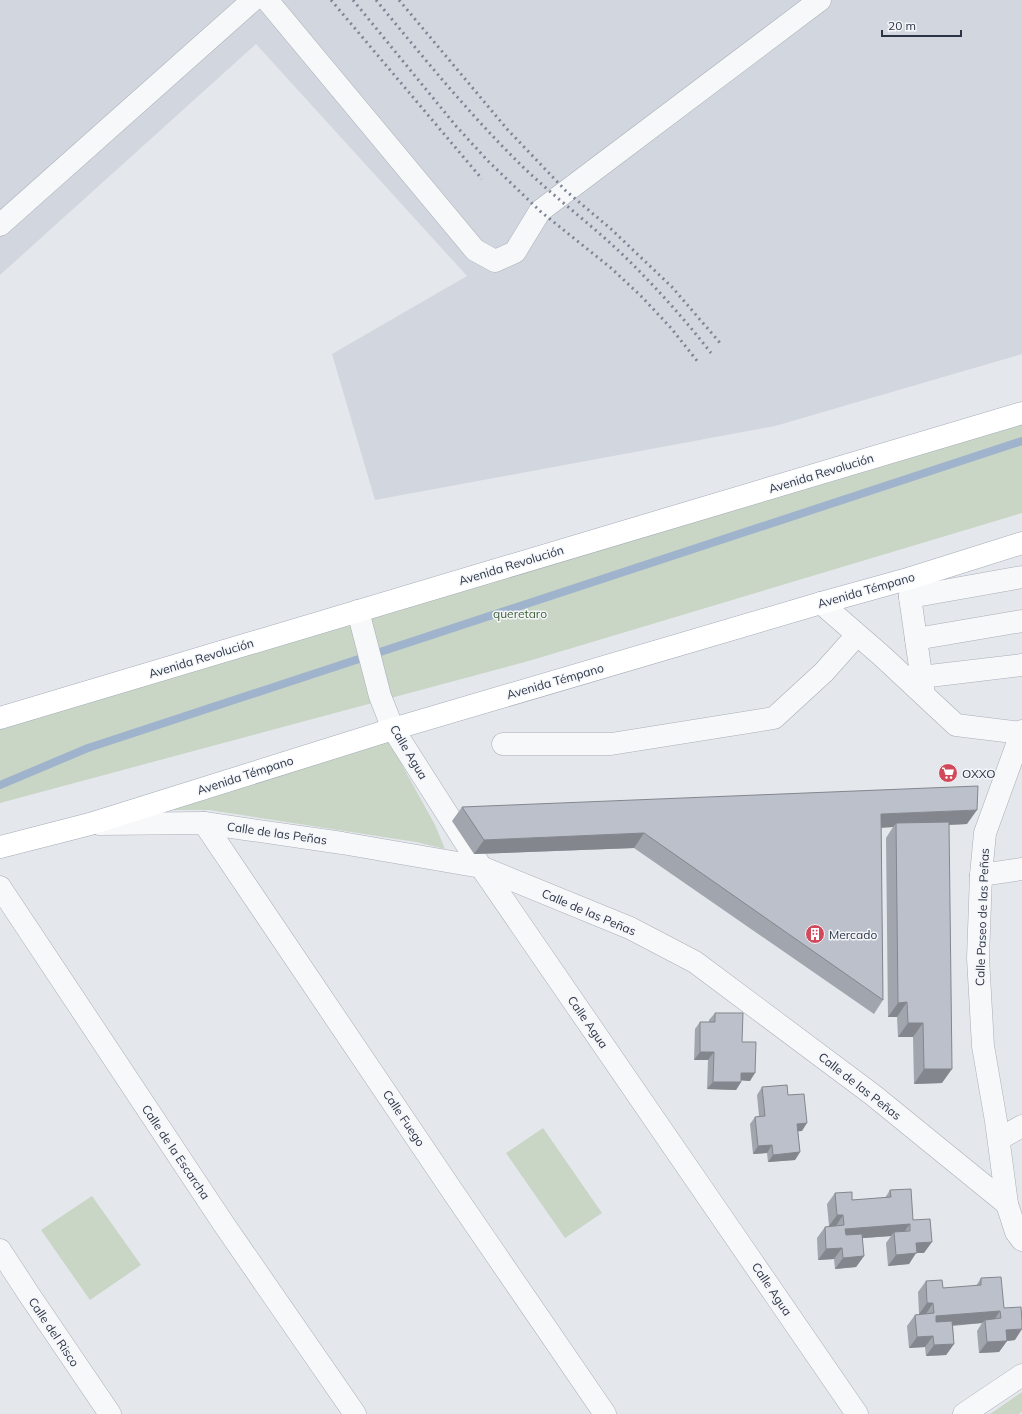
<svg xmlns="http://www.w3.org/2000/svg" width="1022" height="1414" viewBox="0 0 1022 1414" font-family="Mulish,sans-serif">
  <rect width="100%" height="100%" fill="#e4e7ec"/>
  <path fill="#d2d6de" d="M0,0H1022V354L775,426L375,500L332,354L467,276L256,44L0,275Z"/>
  <g fill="#c9d6c5">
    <path d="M1022,410V513L532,660L0,803V726Z"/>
    <path d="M385,734L435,825L445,849L416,842L209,810H152Z"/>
    <path d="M543,1128L602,1213L565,1238L506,1153Z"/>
    <path d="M92,1196L141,1265L90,1300L41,1230Z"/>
    <path d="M1022,1392V1412L1019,1414H990Z"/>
  </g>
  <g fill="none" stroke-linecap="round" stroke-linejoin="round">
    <path stroke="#9fb4cc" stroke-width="8" d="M0,785L88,748L1022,441"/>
    <g stroke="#a9aeb7" stroke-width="23">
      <g id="minor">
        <path d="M267,0L475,250L495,261L515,252L540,211L820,0"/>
        <path d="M0,225L253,0"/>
        <path d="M911,578L910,597L924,695"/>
        <path d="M910,597L1022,577"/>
        <path d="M821,603L882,656L956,725L1021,733"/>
        <path d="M358,611L380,696L393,729L481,867L857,1414"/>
        <path d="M916,639L1022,621"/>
        <path d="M921,677L1022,665"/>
        <path d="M1022,731L985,833L981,875L978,958L983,1046L996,1121L1007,1204L1016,1232L1022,1240"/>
        <path d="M503,744H611L774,718L824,672L857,635"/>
        <path d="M204,823L455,1195L605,1414"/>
        <path d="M99,824L204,823L342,843L481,867L630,928L695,962L873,1095L1007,1204"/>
        <path d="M981,875L1022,869"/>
        <path d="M0,887L223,1223L355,1414"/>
        <path d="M999,1139L1022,1126"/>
        <path d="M0,1250L30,1296L110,1414"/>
        <path d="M964,1414L1022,1375"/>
      </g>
    </g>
    <g stroke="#a3abb8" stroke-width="23">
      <g id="major">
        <path d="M0,718L1022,413"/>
        <path d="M0,847L90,824L393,729L821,603L911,578L1022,543"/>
      </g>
    </g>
    <use href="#minor" stroke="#f7f8fa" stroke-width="22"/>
    <use href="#major" stroke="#fff" stroke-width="22"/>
    <g stroke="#7d8696" stroke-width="3" stroke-dasharray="2 4" stroke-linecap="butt">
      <path d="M331,0L482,179"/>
      <path d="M353,0L456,126L488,161L540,211L611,268L641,296L671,328L698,362"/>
      <path d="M376,0C423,57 469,114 522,166C553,196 588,222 620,252C653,284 683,317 711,353"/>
      <path d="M399,0L507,129L566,191L611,229L672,287L721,344"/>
    </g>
  </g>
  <g fill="#a1a5ae">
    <path d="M462,807L967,824L949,825L942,1083L914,1084L913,1037H898L897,1017H888L886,838L893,827L881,828L883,1000L874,1014L634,848L474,854L452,821Z"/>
    <path d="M715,1013L742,1042L750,1081L741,1080V1082L736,1090L707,1089L708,1060H694L695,1029L700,1022H709V1020Z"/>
    <path d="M762,1087L788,1095L802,1131H798L800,1152L795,1160L768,1162L767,1153L753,1154L750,1124L755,1117L759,1116L757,1095Z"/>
    <path d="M890,1190L913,1220L924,1253H916L909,1264L888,1266L886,1243L891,1236L862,1238L864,1256L856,1267L835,1269L834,1259L818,1260L817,1238L825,1227L829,1226L827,1204L835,1193L852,1200L885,1198Z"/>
    <path d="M981,1278L1004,1308L1015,1340L1007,1341L999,1352L979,1353L977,1331L982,1323L953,1326L954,1344L946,1355L926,1356L925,1347L909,1348L907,1326L915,1315L926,1314H919L918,1292L926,1281L943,1288L976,1286Z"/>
  </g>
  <g fill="#83868d">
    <path d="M977,810L967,824L896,827V823L893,827L871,828L881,814Z"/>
    <path d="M644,833L634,848L474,854L484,840Z"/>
    <path d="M907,1002L897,1017H888L898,1003Z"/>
    <path d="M908,1023H923L913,1037H898Z"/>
    <path d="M700,1052H714L708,1060H694Z"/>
    <path d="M924,1069H952L942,1083L914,1084Z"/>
    <path d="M741,1073H755L750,1081L736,1080Z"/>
    <path d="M713,1082H741L736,1090L707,1089Z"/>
    <path d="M807,1123L802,1131L792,1132L797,1124Z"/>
    <path d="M772,1145L767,1153L753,1154L758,1146Z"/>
    <path d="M800,1152L795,1160L768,1162L773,1155Z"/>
    <path d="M837,1215H843L836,1226H829Z"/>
    <path d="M910,1224L902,1235L894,1232L891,1236L838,1240L845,1229Z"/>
    <path d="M932,1242L924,1253H916L909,1264L888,1266L896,1255L916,1243Z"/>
    <path d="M842,1248L834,1259L818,1260L826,1249Z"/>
    <path d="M864,1256L856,1267L835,1269L843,1258Z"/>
    <path d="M927,1303H933L926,1314H919Z"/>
    <path d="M1000,1311L992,1323L985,1320L982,1323L928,1327L936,1316Z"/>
    <path d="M1022,1329L1015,1340L1007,1341L999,1352L979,1353L987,1342L1006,1330Z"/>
    <path d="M933,1336L925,1347L909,1348L917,1337Z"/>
    <path d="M954,1344L946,1355L926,1356L934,1345Z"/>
  </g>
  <g fill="#bbc0ca" stroke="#83868d">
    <path d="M978,786L977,810L881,814L883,1000L644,833L484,840L462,807Z"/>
    <path d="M949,822L952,1069H924L923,1023H908L907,1002L898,1003L896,823Z"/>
    <path d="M715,1013H743L742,1042H756L755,1073H741V1082H713L714,1052H700V1022H715Z"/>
    <path d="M787,1085L788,1095L804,1094L807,1123L797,1124L800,1152L773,1155L772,1145L758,1146L755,1117L765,1116L762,1087Z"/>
    <path d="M911,1189L913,1220L930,1219L932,1242L916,1243L917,1253L896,1255L894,1232L910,1231V1224L845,1229L846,1235L862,1234L864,1256L843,1258L842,1248L826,1249L825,1227L844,1225L843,1215H837L835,1193L852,1192V1200L891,1197L890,1190Z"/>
    <path d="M1001,1277L1004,1308L1021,1307L1022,1322V1329L1006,1330L1007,1341L987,1342L985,1320L1001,1318L1000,1311L936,1316V1322L952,1321L954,1344L934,1345L933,1336L917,1337L915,1315L934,1313L933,1303H927L926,1281L942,1280L943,1288L981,1285V1278Z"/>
  </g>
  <defs>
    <g id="supermarket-disc" transform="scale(1)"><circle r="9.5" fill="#d1495b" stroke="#f4f6f9"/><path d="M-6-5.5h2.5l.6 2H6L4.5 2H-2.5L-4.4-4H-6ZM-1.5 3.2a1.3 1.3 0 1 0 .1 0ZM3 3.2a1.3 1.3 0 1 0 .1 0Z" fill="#fff"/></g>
    <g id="building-disc" transform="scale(1)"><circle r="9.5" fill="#d1495b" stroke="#f4f6f9"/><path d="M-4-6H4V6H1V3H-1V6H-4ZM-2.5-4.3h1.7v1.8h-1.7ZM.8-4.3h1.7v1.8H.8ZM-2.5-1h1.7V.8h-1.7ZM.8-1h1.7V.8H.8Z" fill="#fff"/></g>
  </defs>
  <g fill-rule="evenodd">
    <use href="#supermarket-disc" x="948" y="773"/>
    <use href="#building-disc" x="815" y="934"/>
  </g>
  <g text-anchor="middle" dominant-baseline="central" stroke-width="3" stroke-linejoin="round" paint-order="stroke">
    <g font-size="12" fill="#2b3445" stroke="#f4f6f9">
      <text transform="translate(821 473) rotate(-17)">Avenida Revolución</text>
      <text transform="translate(511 565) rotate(-17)">Avenida Revolución</text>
      <text transform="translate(866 590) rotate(-16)">Avenida Témpano</text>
      <text transform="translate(201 658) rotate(-17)">Avenida Revolución</text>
      <text transform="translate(555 681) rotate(-16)">Avenida Témpano</text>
      <text transform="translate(409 752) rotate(59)">Calle Agua</text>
      <text transform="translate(245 775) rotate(-18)">Avenida Témpano</text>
      <text transform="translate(277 833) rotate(8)">Calle de las Peñas</text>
      <text transform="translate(589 912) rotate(23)">Calle de las Peñas</text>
      <text transform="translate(982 917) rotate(-88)">Calle Paseo de las Peñas</text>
      <text transform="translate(588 1022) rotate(55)">Calle Agua</text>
      <text transform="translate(860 1086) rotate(38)">Calle de las Peñas</text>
      <text transform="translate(404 1118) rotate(56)">Calle Fuego</text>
      <text transform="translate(176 1152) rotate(56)">Calle de la Escarcha</text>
      <text transform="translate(772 1289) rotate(56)">Calle Agua</text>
      <text transform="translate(54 1332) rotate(56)">Calle del Risco</text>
    </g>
    <g font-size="12" fill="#3f6138" stroke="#f4f6f9">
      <text x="520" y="613">queretaro</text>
    </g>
    <g font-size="12" fill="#2b3445" stroke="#f4f6f9" text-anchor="start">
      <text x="962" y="773">OXXO</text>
      <text x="829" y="934">Mercado</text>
    </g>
  </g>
  <path d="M882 30v6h79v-6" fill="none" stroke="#2b3445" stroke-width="2"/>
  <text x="888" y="30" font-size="12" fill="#2b3445" stroke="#f4f6f9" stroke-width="3" paint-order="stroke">20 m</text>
</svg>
